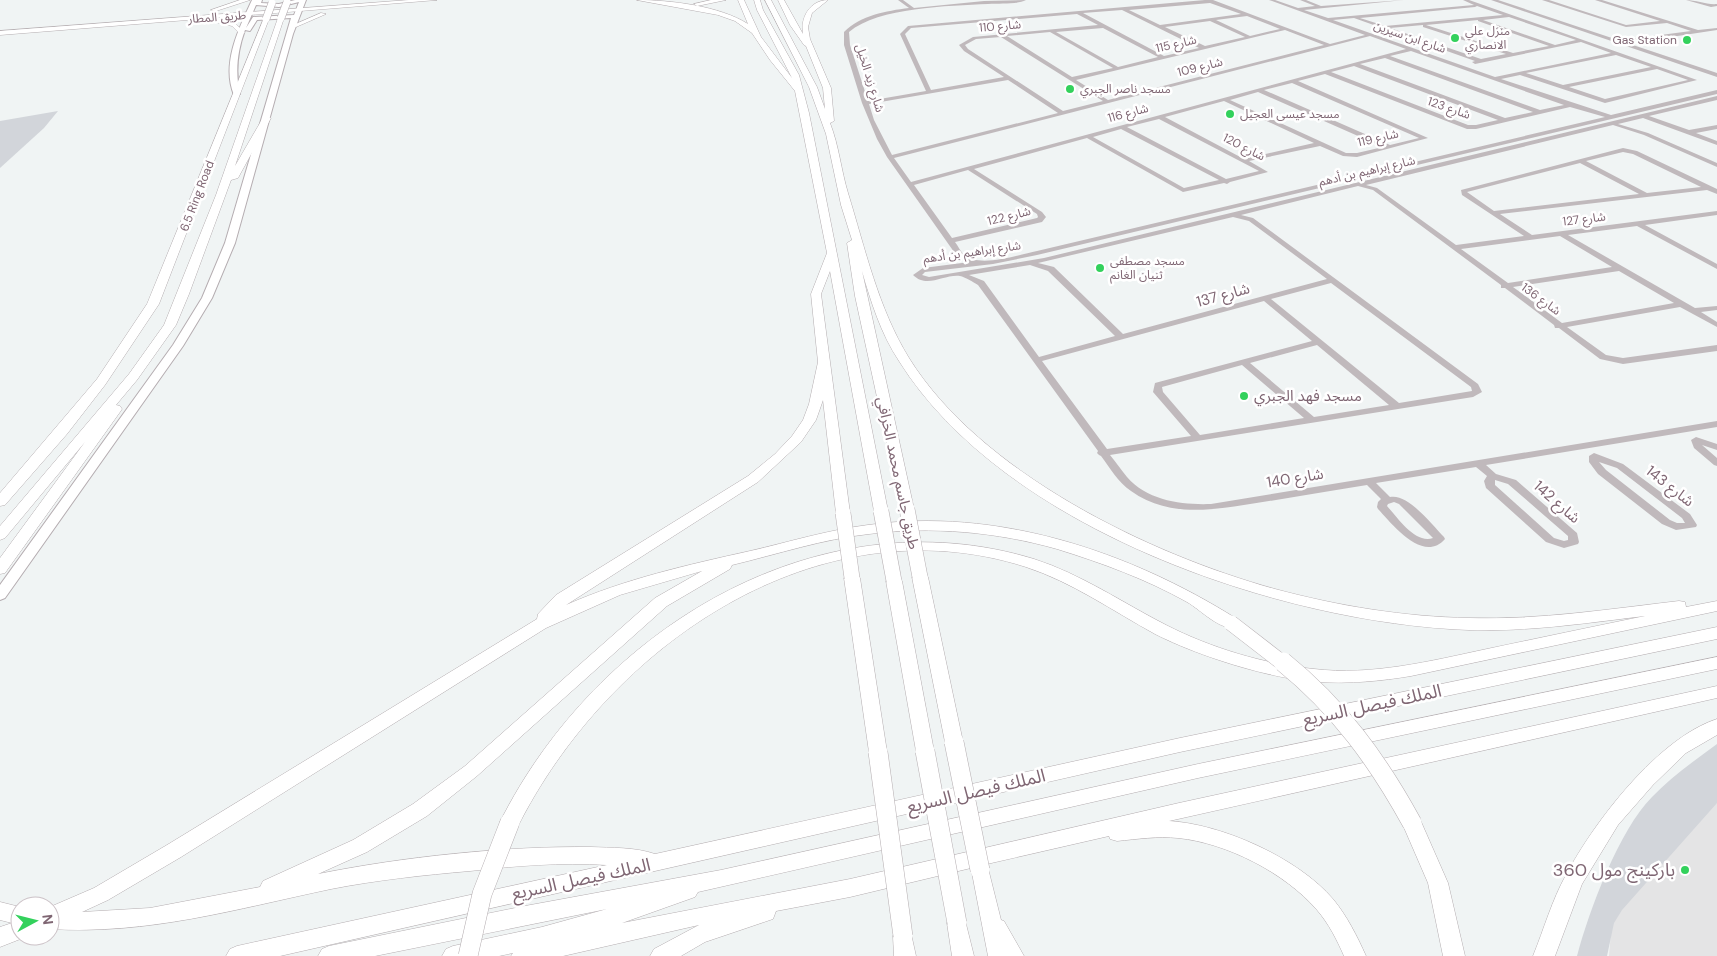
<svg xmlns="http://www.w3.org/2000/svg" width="1717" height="956" viewBox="0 0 1717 956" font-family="'DM Sans','Noto Sans Arabic',sans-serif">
  <rect width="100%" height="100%" fill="#f0f4f4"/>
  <path fill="#e4e4e5" d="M1717,799V956H1609L1612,920Z"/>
  <g fill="#d2d5da">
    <path d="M58,111L44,128L0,168V121Z"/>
    <path d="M1717,744V803L1622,910L1614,923L1607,956H1577C1589,911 1619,830 1652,797C1671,777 1694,761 1717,744Z"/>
  </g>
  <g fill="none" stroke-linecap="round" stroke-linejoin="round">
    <g stroke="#b5adb1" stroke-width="2">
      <path id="major" d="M252,0H262L261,3L279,4L295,0H306L293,34L235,243L212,298L183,346L5,598L0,600V585L173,345L202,298L225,243L291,18L257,20L250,31L245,30C237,52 235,72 240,94L234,95C221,64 239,28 252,0ZM299,2L294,15L253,17L246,28L256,5L279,7Z"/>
    </g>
    <g stroke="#b4adb0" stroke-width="1">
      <g id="highway">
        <path d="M240,0H250L216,11L211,10Z"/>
        <path d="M409,0H437L0,35V31Z"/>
        <path d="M637,0C670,0 720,6 748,24L738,0H744L761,37L792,78L757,10L754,0H760L763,10L799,75L809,113L888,511L881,515L874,511L830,271L821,294L850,513L848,516H838L836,513L823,400L816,420L801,442L758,482L566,605C625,579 687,565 750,551C789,542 828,530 868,525C996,507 1129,551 1237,619L1239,623L1237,627C1221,632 1201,610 1187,602C1146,579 1102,563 1057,549C997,532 932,526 869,534C823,539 778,554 732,565L730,569L667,606L477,776L427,816L367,852L318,874C402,857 505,846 591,847C611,848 635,847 655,854L1180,738L1717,627V639L1180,752L280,956H226L230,949L237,946L607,865C561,862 515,866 470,871C424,875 377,880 331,889C236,909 148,935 50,929V907L94,888L167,845L537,619L538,614L556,595L748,476L775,454L792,436L803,420L809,404L818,362L811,294L827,253L795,91L770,60L752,33L735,21L718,15ZM702,571L655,598L465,766L413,804L353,840L263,881L260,887L150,908L82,912L108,900L181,857L546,628L620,595Z"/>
        <path d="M711,0H726L697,6L694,4Z"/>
        <path d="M765,0H771L817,87L825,109L823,88L806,46L804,45L790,25L778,0H784L803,34C800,18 810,0 828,0L812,13L808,27L810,39L831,88L834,121L830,123C839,146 841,170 848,193C865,248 878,308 909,358C980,472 1148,554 1275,589C1338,606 1405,617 1470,618C1540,620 1610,609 1679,601L1685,602L1686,607L1717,601V611L1411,676C1381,681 1350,684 1318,682C1271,679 1198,656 1155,634C1113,611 1072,582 1026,567C818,500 608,646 517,828L510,830L503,828L500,822C596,630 818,493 1034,559C1081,574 1123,603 1166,625C1211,648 1264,664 1314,669C1371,676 1431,661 1487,649C1539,638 1592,627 1645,616C1586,623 1528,632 1469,630C1280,623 1004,529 899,361C881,334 871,302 862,271L914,509L912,512H902L855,296L847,243L852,240L841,205L826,134L809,87Z"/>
        <path d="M321,13L326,14L296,27L291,26Z"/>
        <path d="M281,16L284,18L235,166L264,116L271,118L238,178L231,180L189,294L176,325L137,380L116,405L120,406L122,409L120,412L5,573L0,574V558L85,442L5,538L0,540V526L129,374L164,325L216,195L278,18Z"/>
        <path d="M264,18L269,19L159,304L105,385L67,434L5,505L0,506V493L97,379L147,304Z"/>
        <path d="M217,19L236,24L245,33L240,34L232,26L215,22Z"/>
        <path d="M920,572L925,573L928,577L963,742L960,747L954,749L948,747L945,742L912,577L915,573Z"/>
        <path d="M852,573L857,574L860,578L887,752L884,757L878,759L872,757L869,752L844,578L847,574Z"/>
        <path d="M894,576L899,577L902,581L934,751L931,756L925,758L919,756L916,751L886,581L889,577Z"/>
        <path d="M1717,657V669L1198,778L698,892L695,897L622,923L850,879L1179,803L1717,686V698L1169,821C1222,824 1298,858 1333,899C1347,916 1357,936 1366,956H1344C1337,940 1329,924 1317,910C1285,873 1227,843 1178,838C1158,836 1137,839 1117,841L1110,839L1109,836L987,864L1001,920L1004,921L1024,956H988L971,868L850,897L776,911L773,919L705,942L681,956H650L654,949L699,925L563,956H511L513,953L499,956H442L446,949L453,946L542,927L607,909L375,956H318L322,949L329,946L525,906L721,870L1198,764Z"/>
        <path d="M1717,719V735L1686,753L1653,785L1618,825L1582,884L1555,956H1533C1544,929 1552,900 1566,875C1594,822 1658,738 1717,719Z"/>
        <path d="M1412,815L1419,817L1448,883L1465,956H1443L1428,883L1402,823L1405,817Z"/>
        <path d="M0,902L20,907V936H28L0,947V927L12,923L0,920Z"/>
        <path d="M957,914L964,916L974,956H952L947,923L950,916Z"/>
        <path d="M903,926L910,929L916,956H894L893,936L896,929Z"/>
      </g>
    </g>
    <g fill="#c0b9bc" fill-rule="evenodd">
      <path d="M898,0H903L914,8L984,1L1026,0C1016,5 1000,3 988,4C948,6 879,7 849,32L850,45L868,101L926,91L900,34L908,26L1205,0H1213L1330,44L1365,35L1269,0H1275L1298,8L1315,6L1300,0H1306L1321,6L1404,0L1304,10L1328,18L1474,5L1463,0H1469L1697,80L1605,103L1520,75L1501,79L1611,115L1717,90V94L1037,255L993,264L925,272L922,275L929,277L1044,258L1717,96V100L1649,116L1689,130L1717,125V129L1696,133L1717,141V145L1643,118L1618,124L1648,133L1717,163V167L1644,135L1613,125L1366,185L1377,188L1456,245L1524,236L1462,195L1461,190L1623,148L1637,151L1717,189V194L1707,190L1500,214L1532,235L1717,211V215L1645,225L1717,264V269L1637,226L1568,235L1695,308L1717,306V310L1701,312L1717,322V327L1680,307L1567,327L1606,355L1623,358L1717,345V351L1623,364L1600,359L1559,328H1555L1554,325L1505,288H1501V285L1373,190L1358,186L1241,215L1253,218L1478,384L1482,392L1473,397L1110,455C1116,462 1121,470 1127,477C1148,501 1182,505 1211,504L1717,421V427L1486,465L1496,474L1516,480L1577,533L1579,542L1578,544L1564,548L1546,542L1486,488L1484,481L1487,476L1476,467L1376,483L1390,497C1408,493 1432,525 1444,537L1445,539C1423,564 1392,524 1378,509L1377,507L1378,502L1381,499L1367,485C1336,490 1306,495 1276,500C1228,507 1174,522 1131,491C1118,482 1110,468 1101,456L1099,455L1097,453L1098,451L978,285C973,282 965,277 960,276C944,274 927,289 913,275L923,268L970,262L959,259L887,157L877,139L862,103L844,45V32C861,15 886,11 909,8ZM1210,3L1241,14L1160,25L1129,10ZM1477,6L1503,15L1385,26L1360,18L1475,7ZM1122,10L1199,48L1164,56L1083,13ZM1077,14L1098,25L973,37L959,45L964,51L1004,77L931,90L905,34L911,28ZM1247,16L1280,29L1250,36L1216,20ZM1509,17L1576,40L1555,45L1483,20ZM1354,18L1475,61L1472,62L1475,64L1581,42L1611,53L1495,77L1333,20ZM1478,20V21L1549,46L1513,53L1426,25ZM1210,21L1245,37L1205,46L1165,27ZM1423,25V27L1506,54L1481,59L1390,28ZM1103,28L1158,57L1118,67L1056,32ZM1285,30L1324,45L1108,100L1076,80ZM1050,32L1113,68L1072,77L1007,36ZM1370,36L1406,49L911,182L894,158ZM1001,37L1103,101L1063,111L968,49L965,45L976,39ZM1411,51L1564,105L1540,110L1390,56ZM1616,55L1651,67L1563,85L1526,73ZM1385,58L1533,112L1505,118L1360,64ZM1354,66L1498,120L1476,125H1468L1331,72ZM1657,69L1688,80L1605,99L1569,87ZM1325,74L1467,129H1476L1570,107L1605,117L1037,251C1018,255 980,268 964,255C961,252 958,246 955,242L1042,222L1046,217L1042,212L974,169L1087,138L1183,192L1224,183L1227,184L1230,182L1268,172L1249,161L1320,146L1343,156L1357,157L1428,138L1298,81ZM1008,80L1058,113L892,155L874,120L869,104ZM1292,83L1419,138L1390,145L1264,90ZM1258,92L1383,147L1357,153H1346L1230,100ZM1224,101L1314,143L1244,159L1165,117ZM1159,119L1259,171L1226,179L1127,127ZM1121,129L1219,180L1184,188L1093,137ZM1623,152L1633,154L1701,187L1647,193L1586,161ZM1580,163L1639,194L1494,211L1467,192ZM968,170L1037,214L1038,217L1037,218L952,238L914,185ZM1233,217L1249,221L1327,279L1123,334L1054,267L1038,263ZM1560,236L1612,267L1508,283L1461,249ZM1030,265L1048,271L1115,336L1039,357L984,281L969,275ZM1619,271L1674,303L1562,323L1513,287ZM1331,283L1471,387L1472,391L1399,403L1271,299ZM1264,301L1312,341L1155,383L1153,392L1191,436L1107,449L1042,361ZM1317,345L1389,405L1314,417L1250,363ZM1242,365L1304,418L1200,435L1163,392L1162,387ZM1495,480L1508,484L1568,536V540L1564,541L1554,538L1495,485ZM1394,502L1399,504L1433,538C1415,544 1398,518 1387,506L1388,504Z"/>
      <path d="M1491,0H1498L1717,73V77Z"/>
      <path d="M1542,0H1549L1626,25L1660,21L1595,0H1602L1698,30L1717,28V30L1638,42H1624L1622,39L1638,38L1691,31L1667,23L1626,27Z"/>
      <path d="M1686,0C1696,0 1707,5 1717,4V6L1711,7Z"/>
      <path d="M1696,437L1717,444V450L1702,445L1717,458V466L1714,465L1694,448L1691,440Z"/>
      <path d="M1594,453L1623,464L1690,514L1697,525L1696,527L1676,530L1662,524L1598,474L1589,462V456ZM1599,462L1617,468L1682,518L1685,523H1677L1670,520L1606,470Z"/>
    </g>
    <use href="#major" fill="#fff" fill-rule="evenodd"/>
    <use href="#highway" fill="#fff" fill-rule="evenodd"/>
    <g stroke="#b4adb0" stroke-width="8" stroke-linecap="butt">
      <g id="highway-bridge-far2">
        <path d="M281,18L287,2"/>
        <path d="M266,19L272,3"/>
      </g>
    </g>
    <g stroke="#b4adb0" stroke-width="16" stroke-linecap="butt">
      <g id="highway-bridge-far1">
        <path d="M907,509L920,577"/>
        <path d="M881,511L894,581"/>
        <path d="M843,513L852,578"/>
        <path d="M1231,623L1284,664"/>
      </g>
    </g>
    <g stroke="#b4adb0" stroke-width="20" stroke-linecap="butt">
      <g id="highway-bridge">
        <path d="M1283,662C1339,707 1378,761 1412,823"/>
        <path d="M954,742L980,870"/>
        <path d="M925,751L957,923"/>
        <path d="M878,752L903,936"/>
        <path d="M468,956L482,894L510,822"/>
      </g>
    </g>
    <use href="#highway-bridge-far2" stroke="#fff" stroke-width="7"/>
    <use href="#highway-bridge-far1" stroke="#fff" stroke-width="15"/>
    <use href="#highway-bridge" stroke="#fff" stroke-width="19"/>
  </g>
  <g fill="#33d15c" stroke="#fff" stroke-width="2">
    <circle cx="1455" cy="38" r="5"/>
    <circle cx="1687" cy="40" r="5"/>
    <circle cx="1070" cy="89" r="5"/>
    <circle cx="1230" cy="114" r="5"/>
    <circle cx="1100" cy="268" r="5"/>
    <circle cx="1244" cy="396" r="5"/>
    <circle cx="1685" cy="870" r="5"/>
  </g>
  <g text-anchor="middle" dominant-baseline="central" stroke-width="5" stroke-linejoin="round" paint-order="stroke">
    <g font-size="12" fill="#7f6673" stroke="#fff">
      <text transform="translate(217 17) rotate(-4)">طريق المطار</text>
      <text transform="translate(1000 26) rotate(-5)">شارع 110</text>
      <text transform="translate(1410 37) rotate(19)">شارع ابن سيرين</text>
      <text transform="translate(1176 44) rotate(-13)">شارع 115</text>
      <text transform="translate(1200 67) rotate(-14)">شارع 109</text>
      <text transform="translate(870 78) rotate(73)">شارع زيد الخيل</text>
      <text transform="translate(1449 108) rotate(19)">شارع 123</text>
      <text transform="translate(1128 113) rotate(-15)">شارع 116</text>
      <text transform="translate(1378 138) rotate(-13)">شارع 119</text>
      <text transform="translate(1244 147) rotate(27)">شارع 120</text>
      <text transform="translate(1367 171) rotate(-13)">شارع إبراهيم بن أدهم</text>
      <text transform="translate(197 196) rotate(-69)">6.5 Ring Road</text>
      <text transform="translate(1009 216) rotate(-14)">شارع 122</text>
      <text transform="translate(1584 219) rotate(-7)">شارع 127</text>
      <text transform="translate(972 252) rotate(-8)">شارع إبراهيم بن أدهم</text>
      <text transform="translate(1541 299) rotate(36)">شارع 136</text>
    </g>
    <g font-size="12" fill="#7f6673" stroke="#fff" text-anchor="start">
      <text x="1465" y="31">منزل علي<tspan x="1465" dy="14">الانصاري</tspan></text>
      <text x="1677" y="40" text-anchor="end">Gas Station</text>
      <text x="1080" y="89">مسجد ناصر الجبري</text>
      <text x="1240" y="114">مسجد عيسى العجيل</text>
      <text x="1110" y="261">مسجد مصطفى<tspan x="1110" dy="14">ثنيان الغانم</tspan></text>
    </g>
    <g font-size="15" fill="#7f6673" stroke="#fff">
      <text transform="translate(1223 295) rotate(-15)">شارع 137</text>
      <text transform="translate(898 473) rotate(78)">طريق جاسم محمد الخرافي</text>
      <text transform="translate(1295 478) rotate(-9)">شارع 140</text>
      <text transform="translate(1670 486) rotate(38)">شارع 143</text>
      <text transform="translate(1557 502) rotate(41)">شارع 142</text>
    </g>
    <g font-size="15" fill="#7f6673" stroke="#fff" text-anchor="start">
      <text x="1254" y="396">مسجد فهد الجبري</text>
    </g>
    <g font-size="18" fill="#7f6673" stroke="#fff">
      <text transform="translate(1372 705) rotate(-12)">الملك فيصل السريع</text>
      <text transform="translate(976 791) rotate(-13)">الملك فيصل السريع</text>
      <text transform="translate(581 879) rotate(-12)">الملك فيصل السريع</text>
    </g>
    <g font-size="18" fill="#7f6673" stroke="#fff" text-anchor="end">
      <text x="1675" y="870">باركينج مول 360</text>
    </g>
  </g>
  <g transform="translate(35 921) rotate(83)"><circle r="24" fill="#ffffff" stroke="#ccc2c7"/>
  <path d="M0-4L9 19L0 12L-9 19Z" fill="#33d15c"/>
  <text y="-8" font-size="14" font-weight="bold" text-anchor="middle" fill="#7f6673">N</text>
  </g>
</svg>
